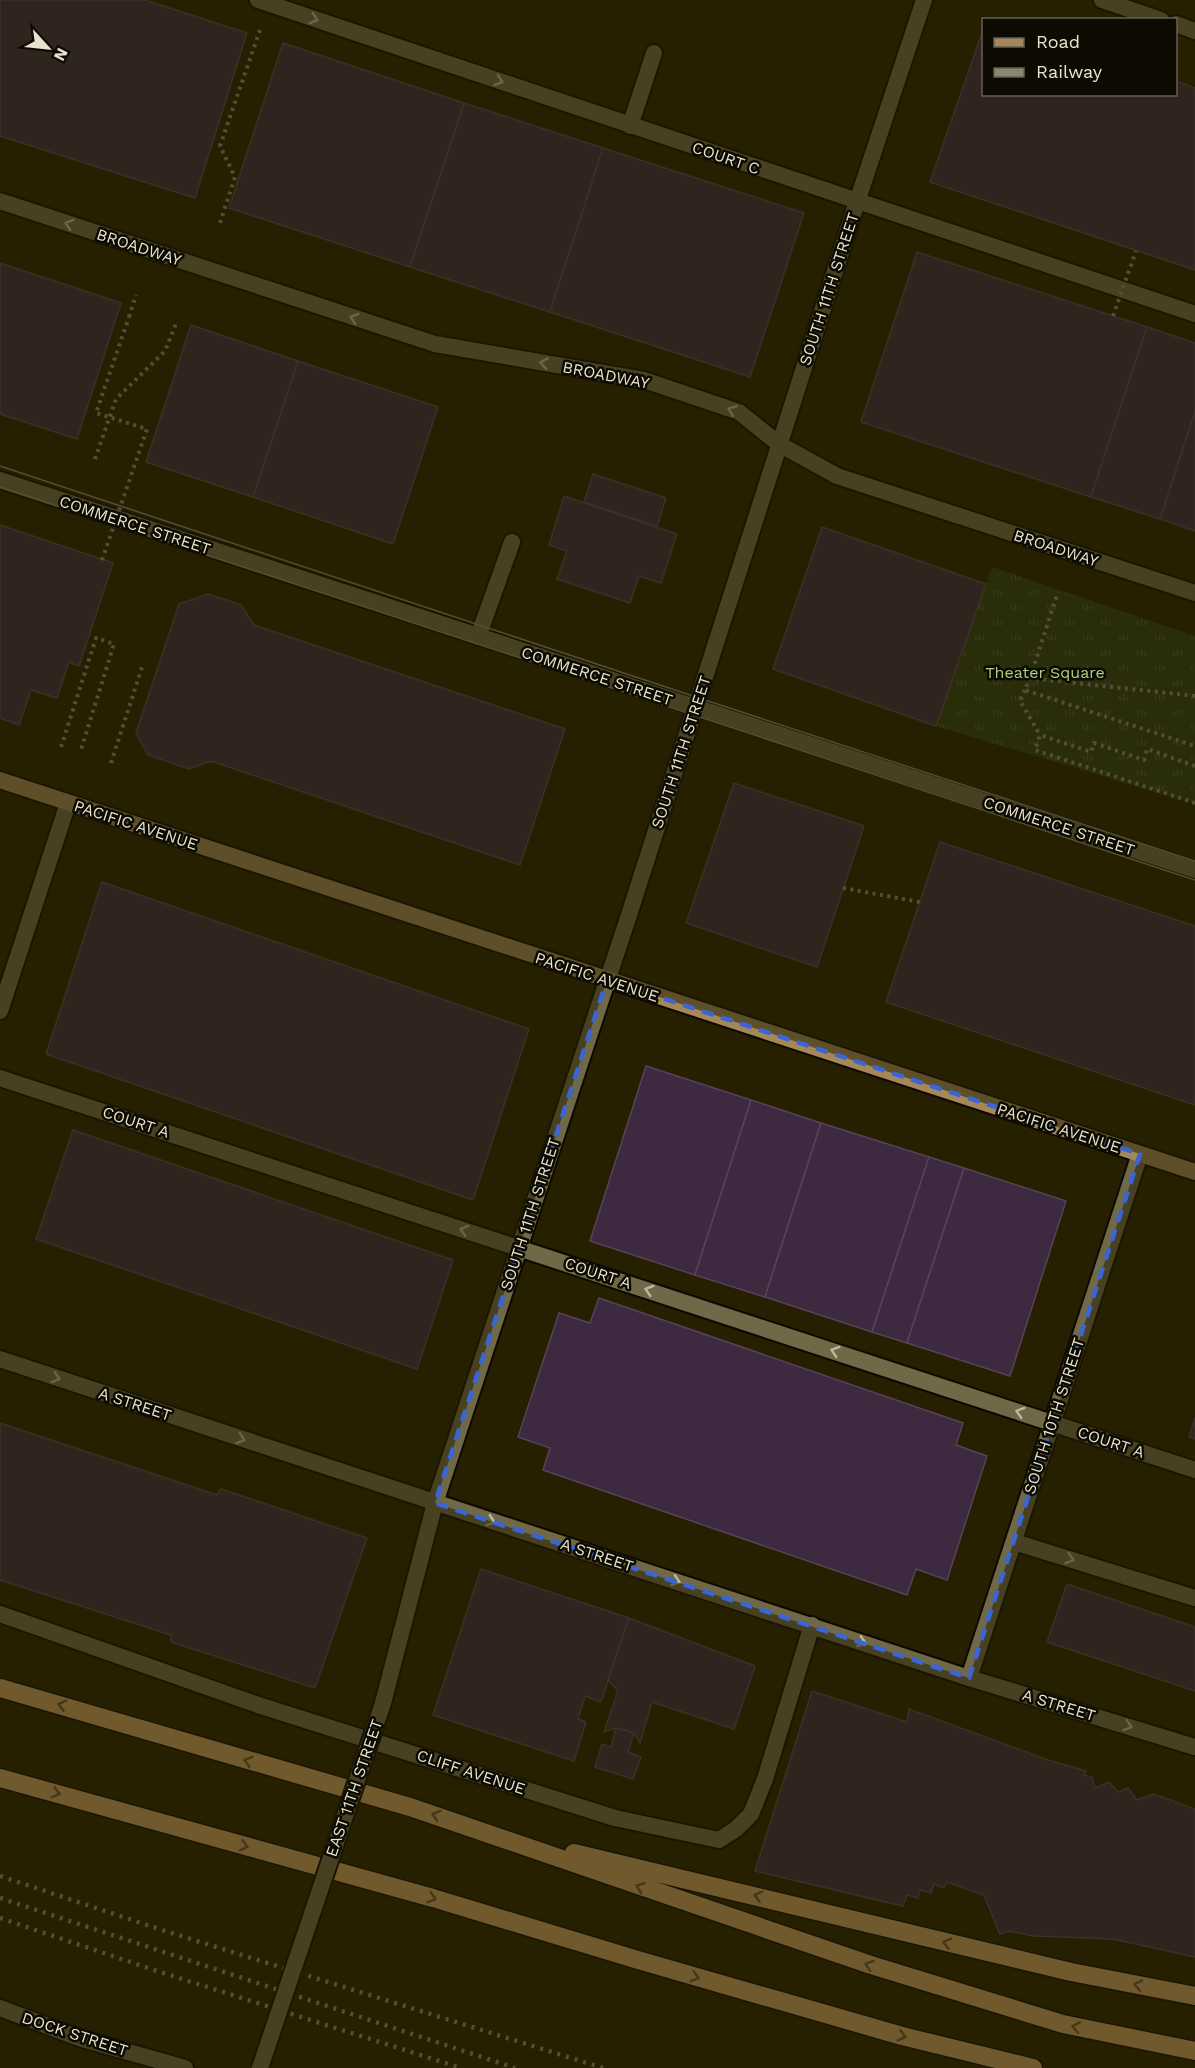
<svg xmlns="http://www.w3.org/2000/svg" width="1195" height="2068" viewBox="0 0 1195 2068" font-family="'Work Sans',sans-serif">
  <defs>
    <pattern id="grass-tufts" width="24" height="20" patternUnits="userSpaceOnUse" patternTransform="scale(1.5)"><rect width="24" height="20" fill="#2e3d16"/><path d="M3 7l-1-3M5 7V3M7 7l1-3M15 17l-1-3M17 17v-4M19 17l1-3" fill="none" stroke="#4c5937"/></pattern>
  </defs>
  <rect width="100%" height="100%" fill="#262001"/>
  <path fill="url(#grass-tufts)" d="M992,567L1195,636V804L936,726Z"/>
  <g fill="#3d2940" stroke="#58425a" stroke-width="1.5">
    <path d="M0,0H145L247,33L195,198L0,136Z"/>
    <path d="M984,27V94H1176V81L1195,88V270L930,182Z"/>
    <path d="M283,43L464,103L410,267L229,208Z"/>
    <path d="M464,103L603,148L550,312L410,267Z"/>
    <path d="M603,148L804,213L750,377L550,312Z"/>
    <path d="M917,252L1147,327L1091,497L861,422Z"/>
    <path d="M0,263L121,303L77,439L0,414Z"/>
    <path d="M191,325L298,361L253,497L146,462Z"/>
    <path d="M1147,327L1195,343V412L1160,519L1091,497Z"/>
    <path d="M298,361L438,407L393,544L253,497Z"/>
    <path d="M1195,412V531L1160,519Z"/>
    <path d="M593,474L666,498L657,526L584,502Z"/>
    <path d="M564,496L677,534L661,583L639,576L630,603L557,579L567,551L549,545Z"/>
    <path d="M0,525L113,563L79,666L69,662L57,698L31,690L19,725L0,718Z"/>
    <path d="M822,527L986,584L936,726L773,669Z"/>
    <path d="M208,594L241,605L254,625L565,729L520,865L211,761L189,769L148,755L136,733L179,604Z"/>
    <path d="M734,783L864,826L817,967L686,923Z"/>
    <path d="M940,842L1195,926V1105L886,1002Z"/>
    <path d="M102,882L529,1029L473,1200L46,1054Z"/>
    <path d="M646,1066L751,1100L695,1275L590,1241Z"/>
    <path d="M751,1100L821,1123L765,1297L695,1275Z"/>
    <path d="M821,1123L929,1157L872,1332L765,1297Z"/>
    <path d="M73,1130L453,1260L417,1369L36,1239Z"/>
    <path d="M929,1157L964,1168L907,1343L872,1332Z"/>
    <path d="M964,1168L1066,1201L1010,1376L907,1343Z"/>
    <path d="M599,1298L963,1423L956,1445L987,1456L947,1580L916,1569L907,1595L543,1470L550,1448L518,1437L559,1313L590,1323Z"/>
    <path d="M1195,1418V1439L1189,1437Z"/>
    <path d="M0,1423L217,1495L221,1489L367,1538L315,1688L171,1642V1635L0,1580Z"/>
    <path d="M481,1569L629,1618L601,1702L585,1696L578,1719L586,1722L574,1761L433,1715Z"/>
    <path d="M1067,1584L1195,1627V1691L1047,1642Z"/>
    <path d="M629,1618L755,1666L734,1729L652,1702L640,1743L634,1733L616,1728L604,1732L618,1691L608,1680Z"/>
    <path d="M812,1691L907,1722L909,1709L1048,1760L1086,1771L1084,1775L1092,1777L1095,1788L1109,1782L1118,1792L1128,1788L1137,1800L1154,1794L1195,1809V1957L1113,1939L1034,1936L1009,1931L1000,1934L984,1895L947,1882L944,1888L934,1884L931,1893L920,1890L918,1898L907,1895L903,1906L755,1871Z"/>
    <path d="M616,1728L634,1733L628,1752L641,1757L633,1779L595,1767L602,1744L611,1747Z"/>
  </g>
  <g fill="none" stroke-linecap="round" stroke-linejoin="round">
    <g stroke="#0e0900" stroke-width="20">
      <g id="service">
        <path d="M630,126L654,53"/>
        <path d="M478,637L512,542"/>
        <path d="M1014,1542L1195,1598"/>
      </g>
    </g>
    <g stroke="#0e0900" stroke-width="20">
      <g id="minor">
        <path d="M258,0L1195,314"/>
        <path d="M0,201L435,344L644,380L739,412L779,444L837,476L1195,593"/>
        <path d="M0,1078L1195,1470"/>
        <path d="M0,1614L258,1705L615,1818L719,1840L736,1829L751,1814L765,1779L812,1625"/>
      </g>
    </g>
    <g stroke="#0e0900" stroke-width="20">
      <g id="tertiary">
        <path d="M1102,0L1161,20"/>
        <path d="M1176,24L1195,31"/>
        <path d="M0,480L1195,870"/>
        <path d="M0,1011L68,803"/>
        <path d="M969,1678L1140,1154"/>
        <path d="M383,1703L435,1503"/>
        <path d="M0,2008L79,2038L185,2068"/>
      </g>
    </g>
    <g stroke="#0e0900" stroke-width="20">
      <g id="secondary">
        <path d="M0,1359L969,1678L1195,1747"/>
        <path d="M435,1503L628,918L857,202L924,0"/>
      </g>
    </g>
    <g stroke="#0e0900" stroke-width="20">
      <path id="primary" d="M0,780L1195,1172"/>
    </g>
    <g stroke="#0e0900" stroke-width="21">
      <g id="motorway">
        <path d="M0,1688L410,1807L871,1965L1063,2024L1195,2051"/>
        <path d="M0,1778L433,1898L638,1960L902,2036L1033,2068"/>
        <path d="M574,1853L1071,1972L1195,1996"/>
      </g>
    </g>
    <g stroke="#8b876e" stroke-width="4" stroke-dasharray="3 4.5" stroke-linecap="butt">
      <path d="M220,223L235,177L220,146L261,27"/>
      <path d="M129,317L136,295"/>
      <path d="M95,459L116,399L165,351L177,321"/>
      <path d="M1030,678L1058,592"/>
      <path d="M1025,690L1020,701L1040,735"/>
      <path d="M1195,696L1030,678L1025,690L1195,746"/>
      <path d="M61,747L96,638L114,644L80,753"/>
      <path d="M111,763L143,664"/>
      <path d="M1195,766L1147,749L1144,760L1094,743L1091,752L1040,735L1035,750L1195,803"/>
      <path d="M843,888L920,902"/>
    </g>
    <use href="#service" stroke="#706948" stroke-width="16"/>
    <use href="#minor" stroke="#706948" stroke-width="16"/>
    <use href="#tertiary" stroke="#706948" stroke-width="16"/>
    <use href="#secondary" stroke="#706948" stroke-width="16"/>
    <use href="#primary" stroke="#a58858" stroke-width="16"/>
    <use href="#motorway" stroke="#c99d63" stroke-width="18"/>
    <g stroke="#8b876e" stroke-width="1.5">
      <path d="M0,466L699,698L1195,861"/>
      <path d="M0,487L1195,880"/>
    </g>
    <g stroke="#8b876e" stroke-width="4.5" stroke-dasharray="3 6" stroke-linecap="butt">
      <path d="M0,1876L165,1931L603,2068"/>
      <path d="M0,1898L515,2068"/>
      <path d="M0,1918L154,1970L461,2068"/>
    </g>
    <g stroke="#0e0900" stroke-width="20" stroke-linecap="butt">
      <path id="tertiary-bridge" d="M260,2068L383,1703"/>
    </g>
    <g stroke="#8b876e" stroke-width="4" stroke-dasharray="3 4.5" stroke-linecap="butt">
      <path d="M1113,316L1136,251"/>
      <path d="M102,560L147,429L96,413L129,317"/>
    </g>
    <use href="#tertiary-bridge" stroke="#706948" stroke-width="16"/>
  </g>
  <defs><path id="oneway-chevron" d="M-2-3.5L2.5 0L-2 3.5" fill="none" stroke-width="1.6" stroke-linecap="round" stroke-linejoin="round" transform="scale(1.5)"/></defs>
  <g stroke="#bdb8a0">
    <use href="#oneway-chevron" transform="translate(314 19) rotate(18)"/>
    <use href="#oneway-chevron" transform="translate(499 81) rotate(19)"/>
    <use href="#oneway-chevron" transform="translate(69 224) rotate(-162)"/>
    <use href="#oneway-chevron" transform="translate(354 318) rotate(-162)"/>
    <use href="#oneway-chevron" transform="translate(544 363) rotate(-170)"/>
    <use href="#oneway-chevron" transform="translate(732 410) rotate(-159)"/>
    <use href="#oneway-chevron" transform="translate(464 1230) rotate(-162)"/>
    <use href="#oneway-chevron" transform="translate(649 1290) rotate(-162)"/>
    <use href="#oneway-chevron" transform="translate(835 1351) rotate(-162)"/>
    <use href="#oneway-chevron" transform="translate(56 1378) rotate(18)"/>
    <use href="#oneway-chevron" transform="translate(1020 1412) rotate(-162)"/>
    <use href="#oneway-chevron" transform="translate(241 1439) rotate(18)"/>
    <use href="#oneway-chevron" transform="translate(491 1521) rotate(18)"/>
    <use href="#oneway-chevron" transform="translate(1070 1559) rotate(17)"/>
    <use href="#oneway-chevron" transform="translate(676 1581) rotate(18)"/>
    <use href="#oneway-chevron" transform="translate(862 1642) rotate(19)"/>
    <use href="#oneway-chevron" transform="translate(1128 1726) rotate(17)"/>
  </g>
  <g stroke="#6a5432">
    <use href="#oneway-chevron" transform="translate(62 1705) rotate(-165)"/>
    <use href="#oneway-chevron" transform="translate(248 1761) rotate(-163)"/>
    <use href="#oneway-chevron" transform="translate(56 1793) rotate(15)"/>
    <use href="#oneway-chevron" transform="translate(436 1815) rotate(-162)"/>
    <use href="#oneway-chevron" transform="translate(244 1846) rotate(15)"/>
    <use href="#oneway-chevron" transform="translate(640 1887) rotate(-160)"/>
    <use href="#oneway-chevron" transform="translate(758 1896) rotate(-166)"/>
    <use href="#oneway-chevron" transform="translate(432 1898) rotate(16)"/>
    <use href="#oneway-chevron" transform="translate(947 1943) rotate(-167)"/>
    <use href="#oneway-chevron" transform="translate(869 1965) rotate(-162)"/>
    <use href="#oneway-chevron" transform="translate(695 1977) rotate(16)"/>
    <use href="#oneway-chevron" transform="translate(1138 1985) rotate(-169)"/>
    <use href="#oneway-chevron" transform="translate(1076 2027) rotate(-169)"/>
    <use href="#oneway-chevron" transform="translate(902 2036) rotate(15)"/>
  </g>
  <path d="M0 0H1195V2068H0ZM607,980L1140,1154L969,1678L435,1503Z" fill="#262001" fill-opacity=".55" fill-rule="evenodd"/>
  <path fill="none" stroke="#3b64d7" stroke-width="4.5" stroke-dasharray="12 8" stroke-linejoin="round" d="M607,980L1140,1154L969,1678L435,1503Z"/>
  <g text-anchor="middle" dominant-baseline="central" stroke-width="5" stroke-linejoin="round" paint-order="stroke">
    <g font-size="16" fill="#e6e3d0" stroke="#0c0a01">
      <text transform="translate(726 158) rotate(19)">COURT C</text>
      <text transform="translate(139 247) rotate(18)">BROADWAY</text>
      <text transform="translate(829 289) rotate(-72)">SOUTH 11TH STREET</text>
      <text transform="translate(606 375) rotate(11)">BROADWAY</text>
      <text transform="translate(135 525) rotate(18)">COMMERCE STREET</text>
      <text transform="translate(1056 548) rotate(18)">BROADWAY</text>
      <text transform="translate(597 676) rotate(18)">COMMERCE STREET</text>
      <text transform="translate(681 752) rotate(-72)">SOUTH 11TH STREET</text>
      <text transform="translate(136 825) rotate(18)">PACIFIC AVENUE</text>
      <text transform="translate(1059 826) rotate(18)">COMMERCE STREET</text>
      <text transform="translate(597 977) rotate(18)">PACIFIC AVENUE</text>
      <text transform="translate(136 1122) rotate(18)">COURT A</text>
      <text transform="translate(1059 1128) rotate(18)">PACIFIC AVENUE</text>
      <text transform="translate(530 1214) rotate(-72)">SOUTH 11TH STREET</text>
      <text transform="translate(598 1273) rotate(18)">COURT A</text>
      <text transform="translate(135 1404) rotate(18)">A STREET</text>
      <text transform="translate(1054 1416) rotate(-72)">SOUTH 10TH STREET</text>
      <text transform="translate(1111 1442) rotate(18)">COURT A</text>
      <text transform="translate(597 1555) rotate(18)">A STREET</text>
      <text transform="translate(1059 1705) rotate(17)">A STREET</text>
      <text transform="translate(471 1772) rotate(18)">CLIFF AVENUE</text>
      <text transform="translate(354 1788) rotate(-71)">EAST 11TH STREET</text>
      <text transform="translate(75 2034) rotate(18)">DOCK STREET</text>
    </g>
    <g font-size="16" fill="#adcf81" stroke="#0c0a01">
      <text x="1045" y="672">Theater Square</text>
    </g>
  </g>
  <rect x="982" y="18" width="195" height="78" fill="#0c0a01" stroke="#636154" stroke-width="1.5"/>
  <rect x="994" y="38" width="30" height="9" fill="#a58858" stroke="#636154" stroke-width="1.5"/>
  <text x="1036" y="48" font-size="18" fill="#e6e3d0">Road</text>
  <rect x="994" y="68" width="30" height="9" fill="#8b876e" stroke="#636154" stroke-width="1.5"/>
  <text x="1036" y="78" font-size="18" fill="#e6e3d0">Railway</text>
  <g transform="translate(48 48) rotate(117)" stroke="#0c0a01" stroke-width="4.5" paint-order="stroke">
  <path d="M0-4.5L10 22L0 15L-10 22Z" fill="#e6e3d0"/>
  <text y="-9" font-size="16" font-weight="bold" text-anchor="middle" fill="#e6e3d0">N</text>
  </g>
</svg>
